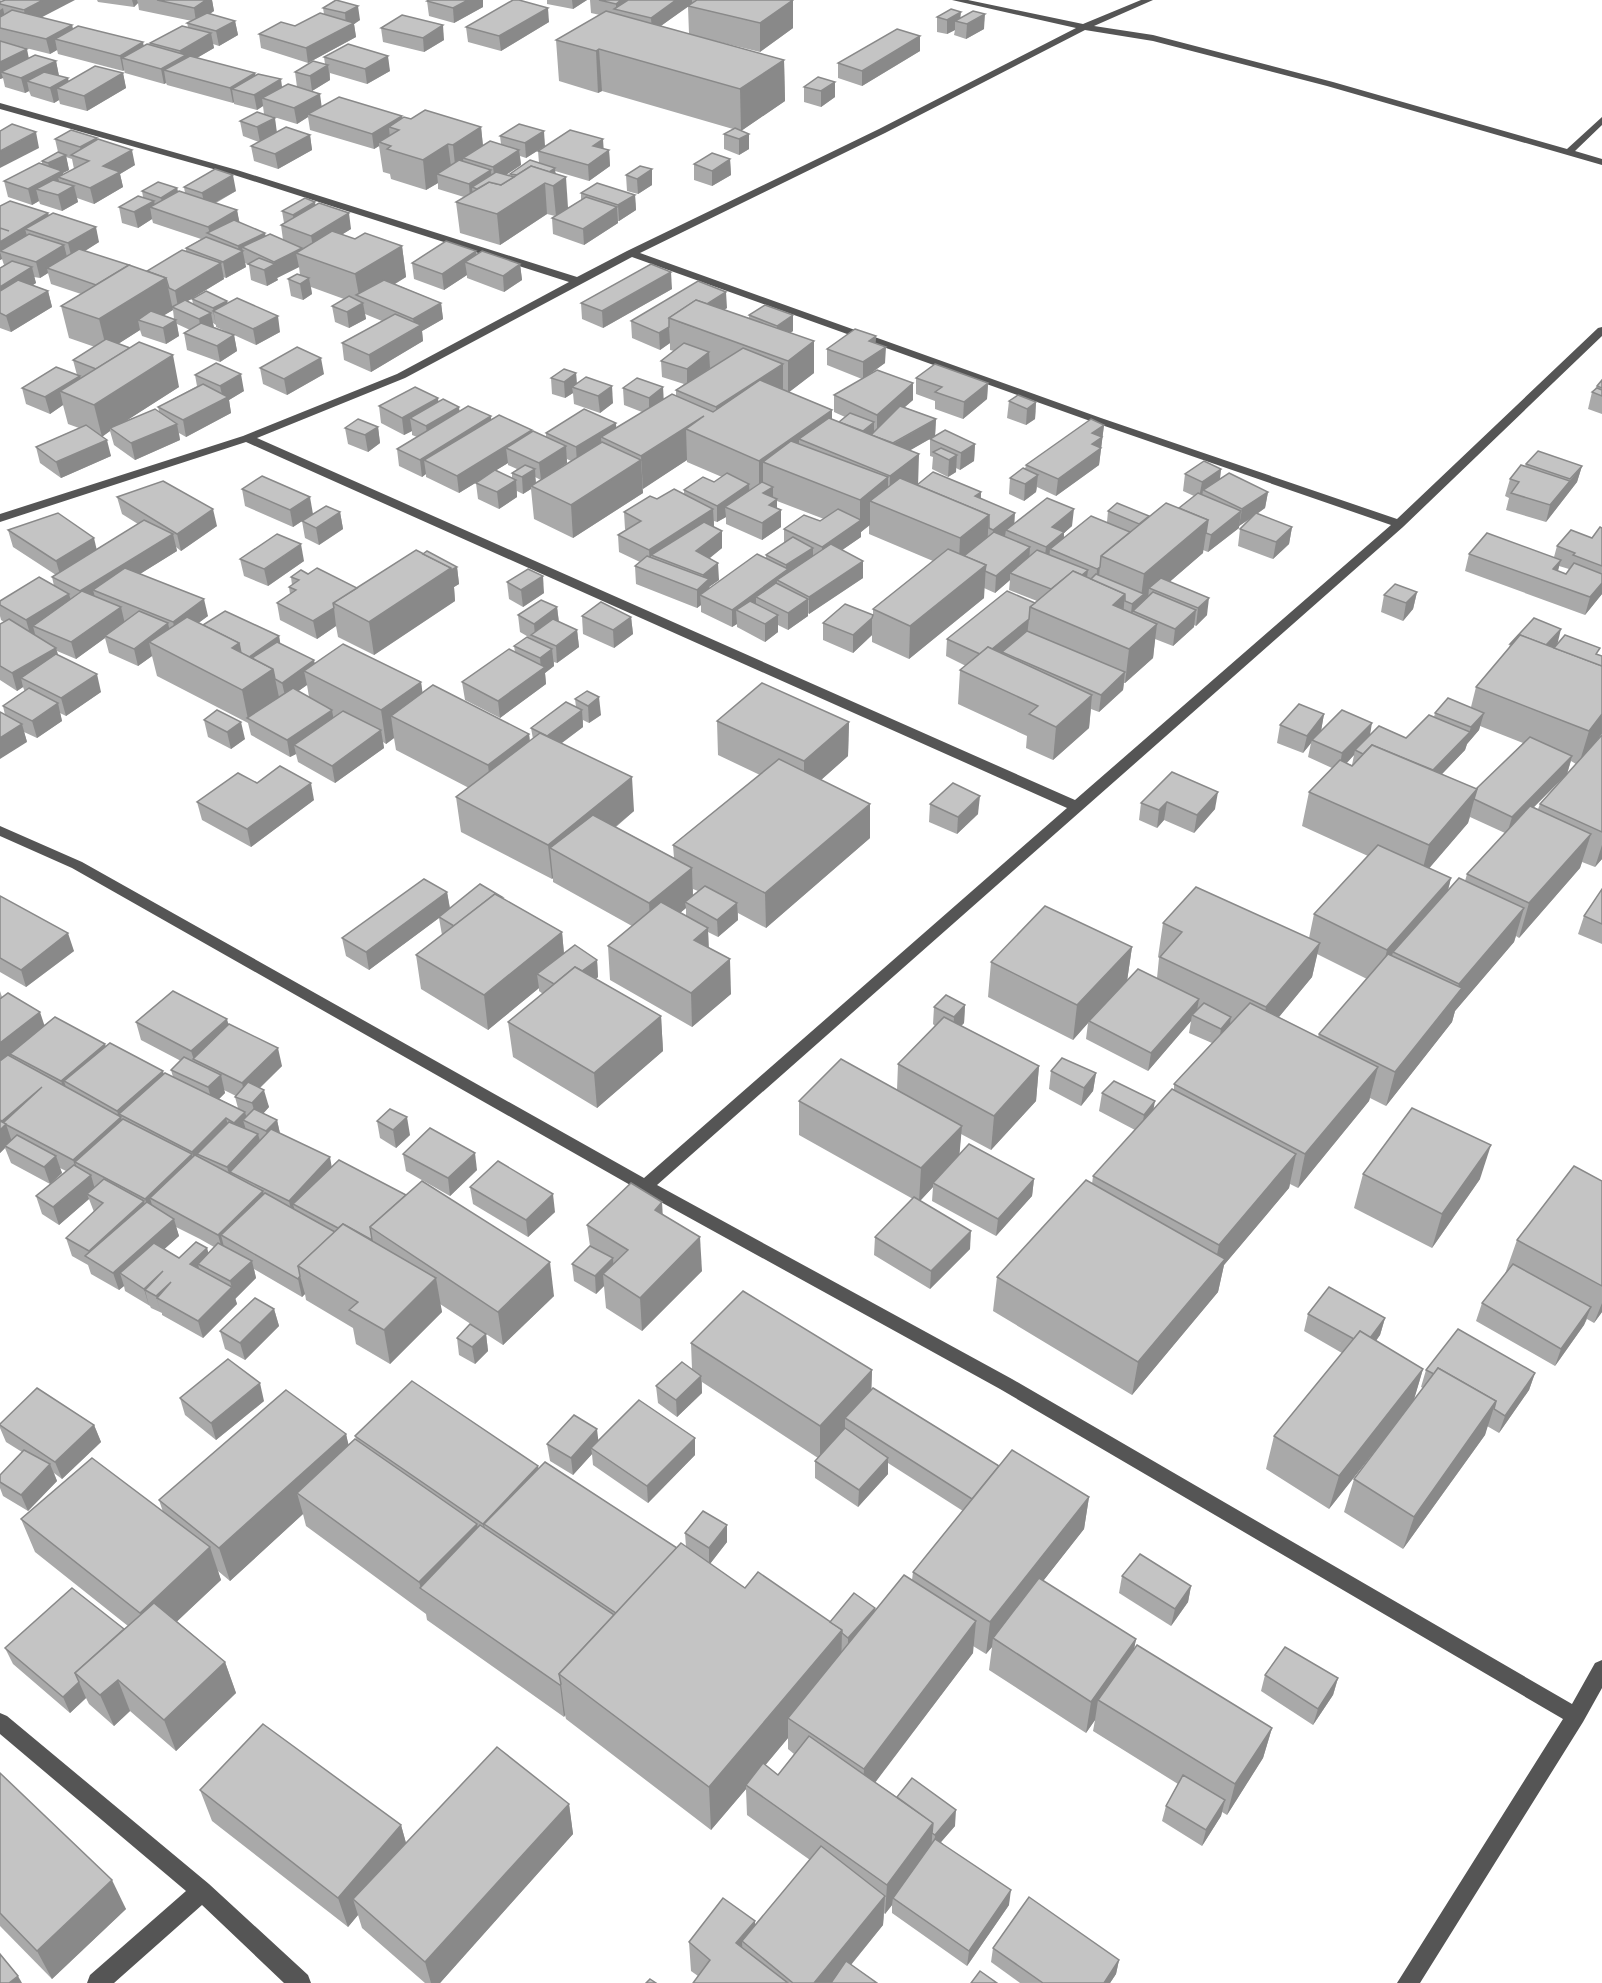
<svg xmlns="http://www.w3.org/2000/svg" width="1602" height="1983" viewBox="0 0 1602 1983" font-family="'DM Sans',sans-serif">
  <rect width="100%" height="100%" fill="#fff"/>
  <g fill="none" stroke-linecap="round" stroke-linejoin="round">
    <g fill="#555" fill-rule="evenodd">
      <path d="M952,0H968L1083,24L1141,0H1153L1094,26L1153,35L1333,82L1567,149L1602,117V125L1575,151L1602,159V165L1327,86L1153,41L1085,30L885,133L640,253L1101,418L1397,519L1598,328L1602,327V336L1403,527L657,1185L1012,1379L1572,1704L1595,1663L1602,1660V1688L1583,1722L1420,1983H1397L1563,1719L1000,1389L639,1190L72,868L0,836V826L82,862L644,1178L1067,808L246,442L0,522V514L243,436L397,374L569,282L231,174L0,109V103L237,170L577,277L627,251L879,129L1076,28ZM632,257L1093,422L1391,525L1075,800L257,438L405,378Z"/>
      <path d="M0,1713L7,1716L209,1884L308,1975L311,1983H284L202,1905L114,1983H87L90,1975L186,1891L0,1734Z"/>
    </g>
  </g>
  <g fill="#a9a9a9" fill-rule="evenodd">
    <path d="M0,0L41,18L72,25L73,29L144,46L150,45V43L188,27L187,23L192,21L139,10L138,3L134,7L98,2L97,0H212L214,11L210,14L235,21L238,35L219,46L213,44L214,48L197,58L255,75L322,106L402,116V119L481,127L483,145L501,144L500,136L545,146L526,158L520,156L521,165L506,175L511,176L510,174L539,163L538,151L603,139V149L609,150L610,166L589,181L555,171L568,208L581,200V193L635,195L636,210L619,221H618V223L584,245L553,234L552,218L555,216L547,214L500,245L460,233L456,202L464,197L438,189V183L426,190L391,179L390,174L383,172L379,146L374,149L310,130L308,117L297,124L264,114L263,106L257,110L234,104V102L233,103L167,85L166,83L164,84L125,73L124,70L123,71L58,54L57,50L50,54L2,42L29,58L56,61L59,76L69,81L123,73L126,88L87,111L60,104L59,100L54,103L31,96L29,91L25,93L5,87L3,78L0,79Z"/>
    <path d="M336,0L360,20L354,24L356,37L308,63L261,48L259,34L295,26L324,14L323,8Z"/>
    <path d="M429,0H483V7L454,23L429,16L427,1Z"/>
    <path d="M547,0H587L573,9L547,4Z"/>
    <path d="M590,0H793V28L760,52L707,39L784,60L785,101L741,131L749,149L739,155L724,149V134L733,129L602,91L598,93L559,81L556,40L600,15L591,13ZM688,6L689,34L661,26Z"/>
    <path d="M937,17L960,18L984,29L966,39L954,35L955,30L947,34L937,32Z"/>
    <path d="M549,22L501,51L468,42L466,27Z"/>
    <path d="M381,28L444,40L424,52L383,42Z"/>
    <path d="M920,36V51L862,86L838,78V63Z"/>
    <path d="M324,57L390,71L367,84L330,73V80L312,91L297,87L295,72L325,64Z"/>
    <path d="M835,82V97L821,107L804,102V87Z"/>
    <path d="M240,121L277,132L310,135L312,150L278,169L254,161L251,146L259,142L243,136Z"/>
    <path d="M55,139L97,140L135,165L120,174L123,187L94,204L77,198L78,202L62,211L40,204L39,201L32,205L8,197L4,181L42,164V161L58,152ZM66,157L72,159L74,169L63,175V173L69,170Z"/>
    <path d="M730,159L731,175L712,186L694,180V164Z"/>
    <path d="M652,169V185L638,194L627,191L626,175Z"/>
    <path d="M184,187L236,191L216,203L237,210L239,222L266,236L283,240L281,225L284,223L282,211L315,205L351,229L341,235L355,239L402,246L406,277L395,284L441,303L443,319L422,331L423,341L371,372L344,360L342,343L382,321L365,314L366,319L349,328L335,322L332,306L344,299L311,287L312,294L303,300L291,296L288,279L300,275L299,267L277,278L278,280L267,286L251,280L249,265L245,263L246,267L226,278L223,277L224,279L194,297L228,303L280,332L256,345L234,335L237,351L220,362L187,350L184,333L190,330L177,324L179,336L166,344L142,336L140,330L118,344L179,387L127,420L159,411L158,407L197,386L195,375L244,391L229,400L231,413L186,437L179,433L180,440L135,460L114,445L110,431L102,436L111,456L61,478L40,463L36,447L79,428L68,424L63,405L50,414L26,404L22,388L77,375L73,360L95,347L69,338L61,306L81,294L51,284L48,273L40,278L34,277L36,283L33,285L48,291L52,307L11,332L0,328V268L4,265L2,259L0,260L1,206L48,213L49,216L99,242L85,251L147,271L186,252V248L201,239L153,223L152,219L138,228L122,223L119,207L143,197L142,191L177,188L178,191L185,193ZM192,299L193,304L187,301ZM173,310L174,319L163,315ZM213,323L216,325V327L227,332L214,327Z"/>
    <path d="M476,251L477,255L520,264L522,280L504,292L467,278V275L444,290L414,279L412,263Z"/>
    <path d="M672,289L603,328L582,319L581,303Z"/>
    <path d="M727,308L724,310L749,318V315L793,331L790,333L814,341V373L789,392L832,410V419L839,422L845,417L834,412V395L862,379L827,365V349L876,336L875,343L885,363L868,375L913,400L904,407L936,419L935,436L910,450L918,484L981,492V499L1014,523L1072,526L1064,533V538L1107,522L1108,511L1149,516L1179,508L1194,496L1183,491L1185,474L1221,469L1220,479L1268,492L1265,508L1257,514L1292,527L1289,544L1273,559L1238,546L1240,529L1253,517L1239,526V528L1208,552L1203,550V553L1169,582L1207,615L1196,626L1194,625V627L1173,646L1155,639L1153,658L1125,683H1124L1123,690L1099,712L1091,709L1089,728L1053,760L1026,748L1027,736L958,704L960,670L966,666L946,656L947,639L1035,603L1037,601L1009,590L1010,580L995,593L984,588V598L909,659L872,642V635L853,653L823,640V623L873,615V609L933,561L869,534V525L861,532V537L842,550L863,578L809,614L808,613V616L788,630L778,625V632L765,642L737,627V624L732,627L701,612V605L697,608L636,584L635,566L640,562L619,552L618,535L626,530L625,529L624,512L657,499L684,494V490L714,482L722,477L687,462V460L642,489L643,493L573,538L534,519L531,489L523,494L517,491V497L499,509L478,499L476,483L512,478V473L517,469L508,465V463L459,493L426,477V474L422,477L399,466L397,449L417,437L412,435V431L404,435L381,423L379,406L438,402L460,411L491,416V420L532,431L546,437V433L616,428L642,412L624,405L623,388L663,387V399L676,395V390L684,384L662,377L661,361L674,351L670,350V343L660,350L632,338L631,321ZM567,459L571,461L536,483L535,477L541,480L567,463ZM777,501L824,519L820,521L784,529V544L766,555V558L710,588L709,587L719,580L710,558L722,548L713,527L714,526V521L717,522L726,517V524L762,540L781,527V510L777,509Z"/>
    <path d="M260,368L324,374L287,395L263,384Z"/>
    <path d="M576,373L577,384L613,403L600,413L574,404L573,393L565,398L552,394L551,378Z"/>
    <path d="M916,378L988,383L987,399L963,419L935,409V401L916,394Z"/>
    <path d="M1602,380V414L1588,409L1592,392Z"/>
    <path d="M1009,401L1036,402L1035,419L1026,425L1007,418Z"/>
    <path d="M1104,425L1099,465L1056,496L1037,487L1036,492L1024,501L1009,494L1010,478L1025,469L1026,465Z"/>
    <path d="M378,427L380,443L368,452L348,444L345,428Z"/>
    <path d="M930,439L975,444L974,461L960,470L956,468V472L948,477L932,469L933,457L930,456Z"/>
    <path d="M1526,464L1582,466L1577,482L1546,522L1506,510L1509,498L1505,496L1510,479L1525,466Z"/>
    <path d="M242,489L313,514L304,519L340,512L343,529L319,545L305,538L302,521L293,527L245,506Z"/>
    <path d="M117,497L217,526L181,551L176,547L177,551L140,574L208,616L198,623L203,625L279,636L280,643L315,663L421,682L422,693L529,734L530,741L533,739L531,728L576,707L575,699L587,691L601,715L589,723L583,720V727L562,743L634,811L616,827L674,858L673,845L760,775L718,755L717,721L849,722L848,756L821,780L870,838L766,928L738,913V920L718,937L708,932L709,948L731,994L692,1027L610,980L608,946L632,926L553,882V878L552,879L461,832L456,797L469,788L396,750L394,738L386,744L383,742L384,748L335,783L298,762L296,754L290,757L251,735L248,723L157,676L152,656L138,666L109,653L105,638L76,659L57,651L58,655L101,692L66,716L60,713L62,721L37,738L24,732L27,742L5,715L3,706L25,692L23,687L17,691L0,680V624L4,622L1,620L0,616V601L54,586L52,577L56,575L13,547L8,530L97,549L138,524L122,514ZM307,685L309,697L298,691ZM693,889L698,891L693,896ZM686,908V916L680,913Z"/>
    <path d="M1602,528V594L1585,615L1465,571L1469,554L1554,557L1557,546L1592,538ZM1559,566L1569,569L1566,574L1558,571Z"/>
    <path d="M423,554L457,567L459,584L454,587L455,601L374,655L338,637L336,626L317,639L280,620L277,603L290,594L289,587L292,585L291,577L308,574L357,588Z"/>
    <path d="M240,559L304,561L268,586L244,576Z"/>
    <path d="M507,582L544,593L523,607L509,599Z"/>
    <path d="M1417,592L1413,609L1403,621L1381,612L1384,595Z"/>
    <path d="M557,607L559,622L577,630L579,647L557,663L554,662V666L545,673L546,684L500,718L465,700L462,682L515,652L514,646L532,639L520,632L518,615Z"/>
    <path d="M582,616L631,617L633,634L614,648L583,634Z"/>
    <path d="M1510,644L1557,645L1598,655L1597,740L1602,735V859L1595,867L1582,862L1580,868L1519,938L1516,936L1514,942L1455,1011L1452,1022L1386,1106L1370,1098L1369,1101L1298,1188L1290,1184L1289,1188L1224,1265L1218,1292L1132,1395L993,1311L997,1277L1092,1184L1093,1176L1135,1130L1099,1111L1102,1093L1154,1109L1174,1090V1084L1212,1043L1189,1033L1191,1021L1148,1071L1086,1039L1088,1023L1073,1040L988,997L991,962L1132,947L1127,981L1157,978L1159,958L1158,957L1163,923L1309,938L1314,914L1368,856L1302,826L1309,792L1332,768L1308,757L1311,743L1303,753L1277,743L1280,725L1324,714L1321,731L1369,736L1406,738L1434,717L1435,713L1471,707L1476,687L1509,648ZM1480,726L1523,743L1476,789L1442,774L1465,750L1467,744L1479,730ZM1354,755L1352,765L1347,763L1352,757ZM1571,761L1576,764L1567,774ZM1565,775L1540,804L1538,809L1534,807ZM1470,817L1505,833L1467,874L1465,881L1448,891L1451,878L1429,868L1468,823ZM1317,954L1367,979L1319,1034L1318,1037L1279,1017L1312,977Z"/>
    <path d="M204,720L245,739L231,749L208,737Z"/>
    <path d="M1172,772L1215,809L1194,833L1164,820L1157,828L1139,820L1141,803Z"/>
    <path d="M257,783L314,800L251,847L202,820L197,802Z"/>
    <path d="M930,804L978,814L957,834L929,822Z"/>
    <path d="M1602,889V944L1578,934L1584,916Z"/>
    <path d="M447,892L450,908L502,897V898L562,932L564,953L597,960L598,977L596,979L661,1016L663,1051L597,1108L513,1057L508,1022L543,994L539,991V988L488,1030L421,989L416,955L442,935L439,918L369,970L346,956L342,938Z"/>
    <path d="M0,896L74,951L26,987L0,972Z"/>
    <path d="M0,991L2,997L45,1025L106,1046L164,1074L173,1077L171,1070L181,1061L141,1040L136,1022L229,1025L282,1066L260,1088L269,1107L263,1113L277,1120L280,1134L332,1167L554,1296L503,1345L440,1304L442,1312L390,1364L356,1344L353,1328L306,1300L305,1294L302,1297L254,1269L256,1278L235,1299L237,1304L203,1338L162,1315V1313L151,1308L150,1306L125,1291L124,1286L119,1290L91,1274L88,1265L72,1256L66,1238L94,1212L89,1199L59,1225L42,1214L36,1196L50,1184L11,1163L5,1148L0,1153ZM224,1090L236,1096L235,1097L238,1108L219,1099L225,1093ZM60,1168L66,1171L51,1184L62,1173ZM176,1227L200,1239L214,1247L208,1253L207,1248L179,1258L164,1249L179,1236Z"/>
    <path d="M965,1005L964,1023L961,1026L1039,1066L1036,1101L991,1150L961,1134L959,1154L1034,1179L1032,1196L996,1236L932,1201L933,1187L920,1201L970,1249L930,1289L874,1255L875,1237L913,1199L799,1135V1101L897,1090L898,1064L935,1026L933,1024L934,1007Z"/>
    <path d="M1051,1071L1096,1073L1093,1091L1081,1106L1049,1089Z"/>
    <path d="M377,1121L410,1135L396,1148L380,1138Z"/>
    <path d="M403,1154L477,1170L450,1196L406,1171Z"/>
    <path d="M1363,1174L1480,1179L1432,1248L1354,1208Z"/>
    <path d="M1602,1181V1312L1594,1323L1587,1319L1584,1325L1555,1366L1476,1321L1482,1303L1505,1274L1517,1240Z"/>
    <path d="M470,1187L555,1212L528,1237L473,1204Z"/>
    <path d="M663,1215L702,1271L642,1331L606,1308L604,1286L596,1294L574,1281L572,1264L590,1246L587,1225Z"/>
    <path d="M274,1309L279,1326L245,1360L225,1349L220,1331Z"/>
    <path d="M1308,1314L1385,1318L1380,1335L1376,1341L1423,1369L1413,1402L1423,1388L1421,1387L1426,1370L1535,1373L1529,1390L1499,1433L1487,1426L1485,1435L1403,1549L1344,1512L1354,1479L1401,1417L1329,1509L1266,1469L1274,1436L1342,1353L1304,1331Z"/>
    <path d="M486,1334L488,1351L475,1364L459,1355L457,1338Z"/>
    <path d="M691,1343L872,1370L871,1390L999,1466L1089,1497L1084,1529L1043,1581L1136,1639L1134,1649L1272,1728L1263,1758L1227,1815L1222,1812L1221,1816L1202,1846L1162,1821L1166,1806L1178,1784L1093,1731L1095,1720L1086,1733L989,1670L992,1647L986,1654L973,1646V1653L875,1782L897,1797L955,1826L941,1842L1009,1905L967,1966L892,1913V1905L885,1914L884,1913L883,1925L851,1965L877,1983H693L698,1976L691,1971L689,1942L755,1921V1925L810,1860L747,1815L746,1789L711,1830L566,1719L565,1715L564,1717L427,1620L426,1614L306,1526L303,1514L230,1581L218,1571L221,1580L177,1621L225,1662L236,1693L176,1751L130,1711L114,1726L89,1704L86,1698L70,1713L13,1664L5,1648L124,1629L128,1626L35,1552L21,1519L163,1512L159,1500L346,1434L348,1445L356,1440L355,1436L539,1468L677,1548L686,1547L685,1533L727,1542L710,1564L745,1588L830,1622L875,1611L912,1580L913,1572L963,1511L888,1463V1474L858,1507L815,1478V1461L818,1458L702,1382V1393L677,1417L658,1403L656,1386L692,1369ZM788,1738V1749L794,1754L778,1775L765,1765Z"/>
    <path d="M180,1398L264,1401L216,1440L185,1415Z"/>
    <path d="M0,1424L94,1425L101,1442L62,1479L54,1473L57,1481L28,1511L3,1496L0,1488V1475L22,1452L6,1442L0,1428Z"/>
    <path d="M695,1438V1455L648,1503L593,1465L592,1454L573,1475L550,1461L547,1444L599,1440Z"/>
    <path d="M1122,1576L1191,1586L1188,1602L1171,1626L1119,1593Z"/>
    <path d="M1265,1675L1338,1678L1333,1695L1313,1725L1261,1691Z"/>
    <path d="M0,1773L126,1909L52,1979L0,1926Z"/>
    <path d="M200,1790L401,1825L406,1843L569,1804L573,1834L440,1983H425L362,1928L358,1915L348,1927L212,1821Z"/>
    <path d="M993,1948L1119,1960L1116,1974L1110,1983H1020L991,1962Z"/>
  </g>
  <g fill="#898989">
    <path d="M43,0H75L27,25L24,10Z"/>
    <path d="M132,0H137L138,3L134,7Z"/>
    <path d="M206,0H212L214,11L196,22L194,8Z"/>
    <path d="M468,0H483V7L454,23L453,8Z"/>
    <path d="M572,0H587L573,9Z"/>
    <path d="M621,0H643L616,10V4Z"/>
    <path d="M676,0H692V4L652,32L651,18Z"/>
    <path d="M793,0V28L760,52V23Z"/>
    <path d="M358,6L360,20L354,24L356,37L308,63L306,48L346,27L345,13Z"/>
    <path d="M3,8L6,23L0,26V10Z"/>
    <path d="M548,8L549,22L501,51L499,36Z"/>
    <path d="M961,12L960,22L955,21V30L947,34V20Z"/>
    <path d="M985,14L984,29L966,39L967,24Z"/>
    <path d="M235,21L238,35L219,46L216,31Z"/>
    <path d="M72,25L75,40L55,39L57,50L50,54L46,39Z"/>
    <path d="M443,25L444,40L424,52L423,38Z"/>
    <path d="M211,33L214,48L188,63L164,70L166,83L164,84L161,69L181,58L180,51Z"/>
    <path d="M920,36V51L862,86V71Z"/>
    <path d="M143,42L146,57L122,58L124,70L123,71L120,56Z"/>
    <path d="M27,49L30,64L1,72L3,78L0,79V62Z"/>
    <path d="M599,49L602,91L598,93L596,51Z"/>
    <path d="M388,56L390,71L367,84L365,69Z"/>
    <path d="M784,60L785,101L741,131L740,89Z"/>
    <path d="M56,61L59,76L27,81L29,91L25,93L21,78Z"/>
    <path d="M328,65L330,80L312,91L310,76Z"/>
    <path d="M123,73L126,88L87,111L84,96Z"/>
    <path d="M255,73L258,88L232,89L234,102L233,103L230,88Z"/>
    <path d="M68,78L71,92L57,88L59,100L54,103L50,88Z"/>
    <path d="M281,79L283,94L262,98L263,106L257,110L254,95Z"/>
    <path d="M835,82V97L821,107V91Z"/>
    <path d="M320,94L322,109L308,114V117L297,124L294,108Z"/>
    <path d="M402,116L404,131L389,127L390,139L379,142V146L374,149L372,134Z"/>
    <path d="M275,118L277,133L260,142L257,127Z"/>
    <path d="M481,127L484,157L463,158L464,169L456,175L453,145Z"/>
    <path d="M544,131L545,146L526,158L525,143Z"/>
    <path d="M36,132L39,148L0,168V151Z"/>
    <path d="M749,134V149L739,155V139Z"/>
    <path d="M310,135L312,150L278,169L275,154Z"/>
    <path d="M97,138L100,154L82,158L80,147Z"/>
    <path d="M603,139L604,154L609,150L610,166L589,181L588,165L593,146Z"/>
    <path d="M448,144L452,174H437L438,183L426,190L423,160Z"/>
    <path d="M132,150L135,165L120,174L123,187L94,204L90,188L103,166Z"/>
    <path d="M519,150L521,165L495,182L493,167Z"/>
    <path d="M66,155L69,170L63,173L64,180L58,177L61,189H36L39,201L32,205L28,189L52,177L48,163Z"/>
    <path d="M730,159L731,175L712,186V171Z"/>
    <path d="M555,168L556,183H545L547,214L500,245L497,214L536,181Z"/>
    <path d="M652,169V185L638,194L637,179Z"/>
    <path d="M491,170L492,185L472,187L473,197L470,199L469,184Z"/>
    <path d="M233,175L236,191L205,208L202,193Z"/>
    <path d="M566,177L568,208L556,216L553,186Z"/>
    <path d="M74,186L78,202L62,211L58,195Z"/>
    <path d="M177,188L180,204L164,212L161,198Z"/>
    <path d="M635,195L636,210L619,221L618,205Z"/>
    <path d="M154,201L156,209L150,207L152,219L138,228L134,212Z"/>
    <path d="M315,202L317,218L295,231L293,215Z"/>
    <path d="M617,207L618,223L584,245L583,229Z"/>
    <path d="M237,210L240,225L210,234L208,227Z"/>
    <path d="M48,213L52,229H25L29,243L0,251L2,259L0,260V242Z"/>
    <path d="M349,213L351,229L314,252L311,236Z"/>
    <path d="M96,227L99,242L72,259L68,243Z"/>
    <path d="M265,233L268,249L242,247L246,267L226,278L223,262L239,253L238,246Z"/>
    <path d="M64,245L68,261L47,268L48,273L40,278L36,262Z"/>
    <path d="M402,246L406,277L368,300L359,296L355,274Z"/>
    <path d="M302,248L303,255L296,253L299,267L277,278L278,280L267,286L264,270L274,264V262Z"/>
    <path d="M476,251L478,267L465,262L467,275L444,290L442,274Z"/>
    <path d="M221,263L224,279L178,307L175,291Z"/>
    <path d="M520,264L522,280L504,292L503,276Z"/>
    <path d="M32,267L36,283L0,305V287Z"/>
    <path d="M671,272L672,289L603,328L602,311Z"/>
    <path d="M166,278L173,310L150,324L138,320L140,330L107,351L99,319Z"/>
    <path d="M309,278L312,294L303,300L300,284Z"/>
    <path d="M48,291L52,307L11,332L6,316Z"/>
    <path d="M726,292L727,308L695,328L678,322Z"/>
    <path d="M227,301L230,317L213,311L216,325L213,308Z"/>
    <path d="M363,303L366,319L349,328L347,312Z"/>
    <path d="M441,303L443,319L422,331L423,341L371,372L369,355L415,329L413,319Z"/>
    <path d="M211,313L214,329L202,336L199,319Z"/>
    <path d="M793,315V331L777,342V326Z"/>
    <path d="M278,316L280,332L256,345L253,329Z"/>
    <path d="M176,320L179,336L166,344L163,328Z"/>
    <path d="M669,327L670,343L660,350L659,333Z"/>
    <path d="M234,335L237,351L220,362L217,346Z"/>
    <path d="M876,336L875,352L869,341Z"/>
    <path d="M814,341V373L788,393V361Z"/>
    <path d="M886,347L885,363L863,379V362Z"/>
    <path d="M709,352L710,368L687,385V369Z"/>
    <path d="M173,355L179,387L112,430L110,428V431L102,437L94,405Z"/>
    <path d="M321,358L324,374L287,395L284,379Z"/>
    <path d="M783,364V396L717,440L716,407Z"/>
    <path d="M576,373L577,389L572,387L573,393L565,398L564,382Z"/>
    <path d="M241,374L244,391L229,400L231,413L186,437L183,420L223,399L220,386Z"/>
    <path d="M80,376L84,392L60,391L63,405L50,414L45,397Z"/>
    <path d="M913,383V400L877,432V415Z"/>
    <path d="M988,383L987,399L963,419L964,402Z"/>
    <path d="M612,386L613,403L600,413L598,396Z"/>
    <path d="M663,387L664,404L649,414V398Z"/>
    <path d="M438,398L440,415L410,418L412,431L404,435L402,418Z"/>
    <path d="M1036,402L1035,419L1026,425L1027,409Z"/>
    <path d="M459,407L461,423L428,442L426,426Z"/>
    <path d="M832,410V443L799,439V465L763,462V491L759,493V461Z"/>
    <path d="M491,416L492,433L424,460L426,474L422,477L420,460Z"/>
    <path d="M704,416L686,429L687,460L643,489L641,456Z"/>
    <path d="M936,419L935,436L890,462L891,445Z"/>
    <path d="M874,422V437L870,442L863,431Z"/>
    <path d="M616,423L617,440L601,437L602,449L577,464L576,447Z"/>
    <path d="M177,424L180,440L135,460L131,443Z"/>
    <path d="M1104,425L1099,465L1056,496L1058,479L1092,433Z"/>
    <path d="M378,427L380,443L368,452L365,435Z"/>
    <path d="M532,430L534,447L506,448L508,463L459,493L457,476Z"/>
    <path d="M107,440L111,456L61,478L56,462Z"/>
    <path d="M975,444L974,461L960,470L961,453Z"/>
    <path d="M566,446L567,463L541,480L539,463Z"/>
    <path d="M919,454L918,486L889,508L890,476Z"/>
    <path d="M957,455L956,472L948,477L949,460Z"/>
    <path d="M641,460L643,493L573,538L571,505Z"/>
    <path d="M1582,466L1577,482L1546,522L1550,505Z"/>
    <path d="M535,469L536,486H531V489L523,494L522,477Z"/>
    <path d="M1221,469L1219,486L1203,490L1202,497L1199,498L1202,482Z"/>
    <path d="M1038,475L1036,492L1024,501L1025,484Z"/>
    <path d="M888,477V508L870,501V525L861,532V537L822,564V547L860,521V500Z"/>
    <path d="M516,480L517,497L499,509L497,492Z"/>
    <path d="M749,484L750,501L725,507L726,517L717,522V506Z"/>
    <path d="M773,487V502L777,499V513L781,510V527L762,540L763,493Z"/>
    <path d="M981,492L980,509L975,496Z"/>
    <path d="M1268,492L1265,508L1239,526L1242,509Z"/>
    <path d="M310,497L313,514L293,527L290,510Z"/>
    <path d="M213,509L217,526L181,551L177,534Z"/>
    <path d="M713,509L714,526L662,559L651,555V566L650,567L649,550Z"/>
    <path d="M1074,509L1072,526L1064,533L1063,549H1050L1049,560L1044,564L1046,547L1052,527Z"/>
    <path d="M1241,511L1239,528L1208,552L1211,535Z"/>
    <path d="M340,512L343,529L319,545L316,528Z"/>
    <path d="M1015,513L1014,530H1006L1005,536L992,547L993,530Z"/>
    <path d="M989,515L987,548L959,560L960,538Z"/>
    <path d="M1208,520L1203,553L1158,592L1149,588L1148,600L1133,611L1131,621L1130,622L1132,604L1141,597L1144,574Z"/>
    <path d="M1292,527L1289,544L1273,559L1276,542Z"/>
    <path d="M722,531V548L697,568L696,551Z"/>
    <path d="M173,534L177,551L106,595L93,590L96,601L85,608L80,591Z"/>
    <path d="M94,538L98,555L61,578L56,561Z"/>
    <path d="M301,544L304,561L268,586L264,569Z"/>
    <path d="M1030,547L1029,564L1010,573V580L995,593L996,576Z"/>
    <path d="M813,548V565L777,580V594L756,597V610H736L737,624L732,627V610L786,571V565Z"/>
    <path d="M1561,560L1556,577L1553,569Z"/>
    <path d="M863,561V578L809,614V597Z"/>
    <path d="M718,563L719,580L709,587L710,597L700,595L701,605L697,608V590L703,585V575Z"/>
    <path d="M986,565L984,598L909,659L910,626Z"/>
    <path d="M457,567L459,584L454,587L455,601L374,655L369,622L451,568Z"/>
    <path d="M1100,567L1098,584L1096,586L1097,569Z"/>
    <path d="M1088,570L1086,585L1062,593Z"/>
    <path d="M543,576L544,593L523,607L521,590Z"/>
    <path d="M1602,583V594L1585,615L1590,597Z"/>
    <path d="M1417,592L1413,609L1403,621L1406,603Z"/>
    <path d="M69,594L74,611L33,626L35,634L31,637L26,620Z"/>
    <path d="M1125,594L1122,627L1113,605Z"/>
    <path d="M1209,598L1207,615L1196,626L1198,608Z"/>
    <path d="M204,599L208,616L177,639L173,622Z"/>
    <path d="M808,599V616L788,630V613Z"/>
    <path d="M121,607L125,624L105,636V638L76,659L71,642Z"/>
    <path d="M557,607L559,624L535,636L534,624Z"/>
    <path d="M334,608L336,626L317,639L313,621Z"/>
    <path d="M1196,610L1194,627L1173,646L1175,629Z"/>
    <path d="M778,615V632L765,642V624Z"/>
    <path d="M631,617L633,634L614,648L613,630Z"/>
    <path d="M872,618V635L853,653V635Z"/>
    <path d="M1029,619L1027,636L1002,652V657L983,656Z"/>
    <path d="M168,623L172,641L149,642L152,656L138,666L134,649Z"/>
    <path d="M1157,624L1153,658L1125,683L1129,649Z"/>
    <path d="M1561,629L1557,646L1533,672L1538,654Z"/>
    <path d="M577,630L579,647L557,663L556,646Z"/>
    <path d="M279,636L282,653L258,671L247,658Z"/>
    <path d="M239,643L246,677L232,648Z"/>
    <path d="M56,648L61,666L21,678L23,687L17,691L12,673Z"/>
    <path d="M552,649L554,666L545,673L546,684L500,718L498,701L541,670L540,658Z"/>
    <path d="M314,660L318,678L304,671L307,685L286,700L282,683Z"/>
    <path d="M273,669L280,702L248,719L242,690Z"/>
    <path d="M1125,672L1123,690L1099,712L1101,695Z"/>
    <path d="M97,674L101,692L66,716L61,698Z"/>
    <path d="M421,682L426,716H391L394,738L386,744L381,710Z"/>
    <path d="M1092,695L1089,728L1053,760L1056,727Z"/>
    <path d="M599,697L601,715L589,723L588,706Z"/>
    <path d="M58,703L62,721L37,738L32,721Z"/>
    <path d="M332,710L335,727L294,745L296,754L290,757L287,740Z"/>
    <path d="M582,710L583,727L548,753L547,736Z"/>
    <path d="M1484,713L1479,730L1467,744L1465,750L1419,798L1423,781L1469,733L1471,727Z"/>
    <path d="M1324,714L1321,731L1312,740L1311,743L1303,753L1307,736Z"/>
    <path d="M1602,714V734L1579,764L1589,731Z"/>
    <path d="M241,722L245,739L231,749L227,732Z"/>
    <path d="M849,722L848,756L804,795V761Z"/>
    <path d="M1372,723L1369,741L1355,750L1354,755L1339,771L1342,753Z"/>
    <path d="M22,724L27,742L0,759V738Z"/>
    <path d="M381,730L384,748L335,783L332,766Z"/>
    <path d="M529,734L532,768L492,799L488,765Z"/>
    <path d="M1572,756L1567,774L1507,834L1512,817Z"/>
    <path d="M632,777L634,811L574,861L550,848L553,878L552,879L548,845Z"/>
    <path d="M311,783L314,800L251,847L247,829Z"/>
    <path d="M1477,789L1468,823L1420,879L1429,845Z"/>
    <path d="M1218,792L1215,809L1194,833L1197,815Z"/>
    <path d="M980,796L978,814L957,834L958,817Z"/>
    <path d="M1167,802L1164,820L1157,828L1159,810Z"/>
    <path d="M870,804V838L766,928L765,893Z"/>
    <path d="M1591,834L1580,868L1519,938L1529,903Z"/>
    <path d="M1602,845V859L1595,867Z"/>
    <path d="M692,868L693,902H685L686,908L651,937L649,903Z"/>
    <path d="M1451,878L1442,912L1393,952L1387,975L1379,984L1387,950Z"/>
    <path d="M447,892L450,910L439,917V918L369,970L366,952Z"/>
    <path d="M737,903L738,920L718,937L717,920Z"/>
    <path d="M1524,908L1514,942L1455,1011L1452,1022L1386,1106L1395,1072L1456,996L1459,984Z"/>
    <path d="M708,928L709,963L694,940Z"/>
    <path d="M562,932L565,966L537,974L539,988L488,1030L484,995Z"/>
    <path d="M68,933L74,951L26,987L21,970Z"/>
    <path d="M1320,943L1312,977L1259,1041L1266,1007Z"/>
    <path d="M1132,947L1127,981L1089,1021L1088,1023L1073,1040L1077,1005Z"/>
    <path d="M730,959L731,994L692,1027L691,993Z"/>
    <path d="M597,960L598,977L562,1005L560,988Z"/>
    <path d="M1199,999L1196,1016L1192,1015L1191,1021L1148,1071L1151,1053Z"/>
    <path d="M965,1005L964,1023L953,1034L954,1017Z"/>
    <path d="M40,1012L46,1030L10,1054L11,1057L0,1066V1043Z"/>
    <path d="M661,1016L663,1051L597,1108L594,1073Z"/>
    <path d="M1231,1017L1228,1035L1218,1046L1221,1029Z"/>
    <path d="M227,1019L232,1037L194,1060L191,1051Z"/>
    <path d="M105,1044L111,1062L64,1081L69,1097L67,1099L61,1081Z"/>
    <path d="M278,1048L282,1066L246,1101L242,1083Z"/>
    <path d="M1039,1066L1036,1101L991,1150L994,1116Z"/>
    <path d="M1378,1067L1369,1101L1298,1188L1305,1154Z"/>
    <path d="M163,1071L168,1089L119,1114L120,1118L121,1117L126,1134L75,1162L80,1177L79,1178L73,1160L119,1118L117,1111Z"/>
    <path d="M1096,1073L1093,1091L1081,1106L1084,1088Z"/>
    <path d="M221,1075L225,1093L213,1105L208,1087Z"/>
    <path d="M42,1087L6,1124L12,1142L5,1146V1148L0,1153V1130L4,1126L2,1121Z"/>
    <path d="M264,1090L269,1107L257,1121L252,1103Z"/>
    <path d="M1155,1101L1152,1118L1141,1133L1144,1115Z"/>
    <path d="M245,1112L248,1122L243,1120L247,1133L239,1140L234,1123Z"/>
    <path d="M407,1117L410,1135L396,1148L393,1130Z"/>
    <path d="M226,1118L231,1136L197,1154L200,1166L197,1169L192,1152Z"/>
    <path d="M277,1120L281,1138L270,1148L266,1131Z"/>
    <path d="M962,1126L959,1160L933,1183V1187L919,1202L921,1168Z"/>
    <path d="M258,1134L263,1151L230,1172L233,1184L232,1185L227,1167Z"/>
    <path d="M1491,1145L1480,1179L1432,1248L1442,1214Z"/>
    <path d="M475,1153L477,1170L450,1196L448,1178Z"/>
    <path d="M192,1154L197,1171L150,1198L154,1212L150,1216L145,1199Z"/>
    <path d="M1296,1154L1289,1188L1224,1265L1218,1292L1132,1395L1138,1362L1213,1273L1219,1245Z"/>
    <path d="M56,1156L62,1173L50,1184L44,1167Z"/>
    <path d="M330,1157L333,1174L293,1204L296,1215L293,1218L289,1201Z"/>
    <path d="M91,1175L96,1193L87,1194L89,1199L59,1225L53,1207Z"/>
    <path d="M1034,1179L1032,1196L996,1236L998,1219Z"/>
    <path d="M263,1191L268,1209L221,1235L225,1251L223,1252L218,1235Z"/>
    <path d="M553,1194L555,1212L528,1237L526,1220Z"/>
    <path d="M144,1201L149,1219L92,1260L89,1251Z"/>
    <path d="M662,1202L664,1236L655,1210Z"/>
    <path d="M174,1219L179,1236L130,1280L120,1273L124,1286L119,1290L113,1273Z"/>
    <path d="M971,1231L970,1249L930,1289L931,1271Z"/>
    <path d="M700,1237L702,1271L642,1331L640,1298Z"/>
    <path d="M207,1248L212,1266L198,1264L201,1276L190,1264Z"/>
    <path d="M613,1258L614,1276L603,1274L604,1286L596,1294L595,1276Z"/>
    <path d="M252,1261L256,1278L235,1299L230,1281Z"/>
    <path d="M550,1262L554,1296L503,1345L498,1312Z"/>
    <path d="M163,1271L170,1305L158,1298L157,1299L161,1313L156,1296L145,1290L149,1306L144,1289Z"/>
    <path d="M300,1276L305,1294L302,1297L298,1279Z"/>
    <path d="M436,1278L442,1312L390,1364L384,1330Z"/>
    <path d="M232,1287L237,1304L203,1338L198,1321Z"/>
    <path d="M1602,1303V1312L1594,1323Z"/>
    <path d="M1591,1307L1584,1325L1555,1366L1561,1349Z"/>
    <path d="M274,1309L279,1326L245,1360L240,1343Z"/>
    <path d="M1385,1318L1380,1335L1360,1362L1365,1345Z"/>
    <path d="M486,1334L488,1351L475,1364L472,1347Z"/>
    <path d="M1423,1369L1413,1403L1329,1509L1339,1476Z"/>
    <path d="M872,1370L871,1404L845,1418V1432L820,1460V1426Z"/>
    <path d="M1535,1373L1529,1390L1499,1433L1505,1416Z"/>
    <path d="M701,1376L702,1393L677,1417L676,1400Z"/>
    <path d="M260,1383L264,1401L216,1440L211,1423Z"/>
    <path d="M1496,1401L1485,1435L1403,1549L1414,1517Z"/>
    <path d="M94,1425L101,1442L62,1479L55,1462Z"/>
    <path d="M597,1429L599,1446L591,1448L592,1454L573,1475L571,1458Z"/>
    <path d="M346,1434L354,1467L297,1493L303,1514L230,1581L219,1548Z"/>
    <path d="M695,1438V1455L648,1503L647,1486Z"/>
    <path d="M888,1458V1474L858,1507L859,1490Z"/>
    <path d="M50,1464L57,1481L28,1511L21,1495Z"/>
    <path d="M538,1466L543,1499L484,1524L490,1555L488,1557L483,1524Z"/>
    <path d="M1089,1497L1084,1529L996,1641L993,1638L992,1647L986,1654L990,1622Z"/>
    <path d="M477,1524L483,1556L421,1588L419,1582Z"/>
    <path d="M727,1525V1542L709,1565V1548Z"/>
    <path d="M210,1547L221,1580L152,1645L140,1613Z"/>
    <path d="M1191,1586L1188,1602L1171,1626L1175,1609Z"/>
    <path d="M875,1608L874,1625L848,1654V1638Z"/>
    <path d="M976,1621L973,1653L862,1800L864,1769Z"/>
    <path d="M842,1630L841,1675L788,1718V1738L748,1786L746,1785V1789L711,1830L709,1787Z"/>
    <path d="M1136,1639L1130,1670L1098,1700L1095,1720L1086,1733L1091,1702Z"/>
    <path d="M225,1662L236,1693L176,1751L164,1720Z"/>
    <path d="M1338,1678L1333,1695L1313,1725L1318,1709Z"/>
    <path d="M118,1680L130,1711L114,1726L100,1695Z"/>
    <path d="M79,1682L86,1698L70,1713L63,1697Z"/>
    <path d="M561,1684L565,1715L564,1717L560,1685Z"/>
    <path d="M1272,1728L1263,1758L1227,1815L1235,1784Z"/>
    <path d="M1225,1800L1221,1816L1202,1846L1206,1830Z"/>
    <path d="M569,1804L573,1834L440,1983H431L425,1962Z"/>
    <path d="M956,1810L955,1826L934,1850L935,1835Z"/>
    <path d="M933,1823L931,1853L893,1898L892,1905L885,1914L887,1885Z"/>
    <path d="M401,1825L409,1854L353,1899L358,1915L348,1927L338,1898Z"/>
    <path d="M112,1880L126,1909L52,1979L37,1951Z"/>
    <path d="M1011,1890L1009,1905L967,1966L969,1951Z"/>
    <path d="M885,1896L883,1925L836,1983H814Z"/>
    <path d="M755,1921L756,1950L742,1941L743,1965L736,1943Z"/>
    <path d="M1119,1960L1116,1974L1110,1983H1104Z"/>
    <path d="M18,1976L22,1983H9Z"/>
  </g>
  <g fill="#c4c4c4" stroke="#898989" stroke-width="1.5">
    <path d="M5,0H43L24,10L0,4V2Z"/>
    <path d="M157,0H206L194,8Z"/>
    <path d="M336,0L358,6L345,13L323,8Z"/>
    <path d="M429,0H468L453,8L427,1Z"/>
    <path d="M513,0H519L548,8L499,36L466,27Z"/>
    <path d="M599,0H621L616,4Z"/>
    <path d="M628,0H676L651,18L614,9Z"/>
    <path d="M697,0H793L760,23L688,6Z"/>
    <path d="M951,9L961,12L947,20L937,17Z"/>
    <path d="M12,10L72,25L46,39L0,28V17Z"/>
    <path d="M606,11L784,60L740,89L599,49L596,51L556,40Z"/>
    <path d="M973,11L985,14L967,24L955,21Z"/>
    <path d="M207,13L235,21L216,31L187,23Z"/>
    <path d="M320,13L354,23L306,48L259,34L281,22L295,26Z"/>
    <path d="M402,15L443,25L423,38L381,28Z"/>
    <path d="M78,26L143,42L120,56L55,39Z"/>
    <path d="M182,26L211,33L180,51L150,43Z"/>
    <path d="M897,29L920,36L862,71L838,63Z"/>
    <path d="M0,41L27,49L0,62Z"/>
    <path d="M147,44L186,55L161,69L122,58Z"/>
    <path d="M348,44L388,56L365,69L324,57Z"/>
    <path d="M35,55L56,61L21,78L1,72Z"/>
    <path d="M190,56L255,73L230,88L164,70Z"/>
    <path d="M313,61L328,65L310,76L295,72Z"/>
    <path d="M95,66L123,73L84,96L57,88Z"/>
    <path d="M44,72L68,78L50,88L27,81Z"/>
    <path d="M258,74L281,79L254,95L232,89Z"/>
    <path d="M818,77L835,82L821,91L804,87Z"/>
    <path d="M288,84L320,94L294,108L262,98Z"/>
    <path d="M339,97L402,116L372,134L308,114Z"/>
    <path d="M425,110L481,127L453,145L448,144L423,160L387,149L391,146L379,142L399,130L389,127L404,117L411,119Z"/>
    <path d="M257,112L275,118L257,127L240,121Z"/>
    <path d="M12,124L36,132L0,151V131Z"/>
    <path d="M519,124L544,131L525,143L500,136Z"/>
    <path d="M286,127L310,135L275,154L251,146Z"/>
    <path d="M735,128L749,134L739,139L724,134Z"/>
    <path d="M71,130L97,138L80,147L55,139Z"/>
    <path d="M570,130L603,139L593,146L609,150L588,165L538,151Z"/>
    <path d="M98,139L132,150L103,166L120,172L90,188L58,177L89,161L71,155Z"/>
    <path d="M490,141L519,150L493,167L463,158Z"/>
    <path d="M58,152L66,155L48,163L42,161Z"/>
    <path d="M712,153L730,159L712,171L694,164Z"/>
    <path d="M459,160L491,170L469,184L437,174Z"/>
    <path d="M530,160L555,168L549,172L531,166L517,175L510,174Z"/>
    <path d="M39,163L62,171L28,189L4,181Z"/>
    <path d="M531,166L566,177L553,186L545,183L497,214L456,202L489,182L501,185Z"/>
    <path d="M640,166L652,169L637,179L626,175Z"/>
    <path d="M215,169L233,175L202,193L184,187Z"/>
    <path d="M496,172L514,177L501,185L489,182L477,189L472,187Z"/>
    <path d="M53,180L74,186L58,195L36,189Z"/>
    <path d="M158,182L177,188L161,198L142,191Z"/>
    <path d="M597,183L635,195L618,205L581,193Z"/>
    <path d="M179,191L237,210L208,227L150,207Z"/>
    <path d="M138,196L154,201L134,212L119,207Z"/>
    <path d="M586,197L617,207L583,229L552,218Z"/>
    <path d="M305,198L315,202L293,215L282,211Z"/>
    <path d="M10,201L48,213L0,242V228L9,231L0,228V206Z"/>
    <path d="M319,203L349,213L311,236L281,225Z"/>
    <path d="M53,213L96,227L68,243L25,229Z"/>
    <path d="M234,220L265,233L238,246L207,233Z"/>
    <path d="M332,231L355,239L365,233L402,246L355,274L296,253Z"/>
    <path d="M29,234L64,245L36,262L0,251Z"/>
    <path d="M270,234L302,248L274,262L242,247Z"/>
    <path d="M206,237L243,251L223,262L186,248Z"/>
    <path d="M446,241L476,251L442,274L412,263Z"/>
    <path d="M79,249L129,265L96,285L47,268Z"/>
    <path d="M182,250L221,263L175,291L169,288L166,278L147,271Z"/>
    <path d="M482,251L520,264L503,276L465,262Z"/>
    <path d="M259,258L275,264L264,270L248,264Z"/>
    <path d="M12,261L32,267L0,287V268Z"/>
    <path d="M651,264L671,272L602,311L581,303Z"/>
    <path d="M129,265L166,278L99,319L61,306Z"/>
    <path d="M297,274L309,278L300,284L288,279Z"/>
    <path d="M18,280L48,291L6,316L0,313V291Z"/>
    <path d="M384,280L441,303L413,319L356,295Z"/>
    <path d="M698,281L726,292L707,304L696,300L669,318V327L659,333L631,321Z"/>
    <path d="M206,291L227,301L213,308L192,299Z"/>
    <path d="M349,296L363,303L347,312L332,306Z"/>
    <path d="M237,298L278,316L253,329L213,311Z"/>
    <path d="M185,300L211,313L199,319L172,307Z"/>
    <path d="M696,300L814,341L788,361L669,318Z"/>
    <path d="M765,305L793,315L777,326L749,315Z"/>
    <path d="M151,311L176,320L163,328L138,320Z"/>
    <path d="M395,314L421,325L369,355L342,343Z"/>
    <path d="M201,323L234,335L217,346L184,333Z"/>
    <path d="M855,329L876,336L869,341L886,347L863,362L827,349Z"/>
    <path d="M106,339L130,348L96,369L73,360Z"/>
    <path d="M139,342L173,355L94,405L60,391Z"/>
    <path d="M684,343L709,352L687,369L661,361Z"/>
    <path d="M297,347L321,358L284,379L260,368Z"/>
    <path d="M743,348L783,364L716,407L676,390Z"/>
    <path d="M216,363L241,374L220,386L195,375Z"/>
    <path d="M935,364L988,383L964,402L935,392L942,387L916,378Z"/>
    <path d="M56,367L80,376L45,397L22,388Z"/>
    <path d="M564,369L576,373L564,382L551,378Z"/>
    <path d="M877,370L913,383L877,415L834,395Z"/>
    <path d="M586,377L612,386L598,396L572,387Z"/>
    <path d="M637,378L663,387L649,398L623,388Z"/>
    <path d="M760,380L832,410L759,461L686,429L704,416L641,456L601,437L672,394L713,412Z"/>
    <path d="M1602,380V388L1597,386Z"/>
    <path d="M203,384L228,397L183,420L158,407Z"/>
    <path d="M415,387L438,398L402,418L379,406Z"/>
    <path d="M1597,388L1602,390V396L1592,392Z"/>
    <path d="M1018,395L1036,402L1027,409L1009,401Z"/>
    <path d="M443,399L459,407L426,426L410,418Z"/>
    <path d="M468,406L491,416L420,460L397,449Z"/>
    <path d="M900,406L936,419L893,443L871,435Z"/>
    <path d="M155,409L177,424L131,443L110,428Z"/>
    <path d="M584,409L616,423L576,447L546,433Z"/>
    <path d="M850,413L874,422L863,431L839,422Z"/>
    <path d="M499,415L532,430L457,476L424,460Z"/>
    <path d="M829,418L919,454L890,476L799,439Z"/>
    <path d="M358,419L378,427L365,435L345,428Z"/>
    <path d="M1091,419L1104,425L1092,433L1102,437L1092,444L1101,448L1058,479L1026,465Z"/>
    <path d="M86,425L107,440L56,462L36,447Z"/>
    <path d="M945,430L975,444L961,453L930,439Z"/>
    <path d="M533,431L566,446L539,463L506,448Z"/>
    <path d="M791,441L888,477L860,500L763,462Z"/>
    <path d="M602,442L641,460L571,505L531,486Z"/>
    <path d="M941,448L957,455L949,460L933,452Z"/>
    <path d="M1538,451L1582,466L1570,479L1526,464Z"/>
    <path d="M1204,461L1221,469L1202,482L1185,474Z"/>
    <path d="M525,465L535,469L522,477L512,473Z"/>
    <path d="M1521,465L1570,481L1550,505L1511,493L1519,482L1510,479Z"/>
    <path d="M1023,468L1038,475L1025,484L1010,478Z"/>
    <path d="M495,470L516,480L497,492L476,483Z"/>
    <path d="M933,472L981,492L975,496L1015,513L993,530L989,528V515L917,485Z"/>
    <path d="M727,473L749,484L717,506L684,490L703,477L714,482Z"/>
    <path d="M1229,473L1268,492L1242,509L1203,490Z"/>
    <path d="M262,476L310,497L290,510L242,489Z"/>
    <path d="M900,478L989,515L960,538L870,501Z"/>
    <path d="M163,481L213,509L177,534L117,497Z"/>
    <path d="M762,482L773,487L763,493L777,499L769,505L781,510L762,523L725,507Z"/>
    <path d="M674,489L713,509L649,550L618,535L641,521L624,512L650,496L657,499Z"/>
    <path d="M1198,493L1241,511L1211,535L1206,533L1208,520L1179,508Z"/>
    <path d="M1047,498L1074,509L1052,527L1064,532L1046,547L1006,530Z"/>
    <path d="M1117,503L1149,516L1139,524L1108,511Z"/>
    <path d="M1166,503L1208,520L1144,574L1101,556Z"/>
    <path d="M326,506L340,512L316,528L302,521Z"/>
    <path d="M838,509L861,520L822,547L784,529L804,515L820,521Z"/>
    <path d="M58,513L94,538L56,561L8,530Z"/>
    <path d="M1256,513L1292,527L1276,542L1240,529Z"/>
    <path d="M1091,516L1130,532L1101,556L1100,567L1097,569L1050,549Z"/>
    <path d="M144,520L173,534L80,591L52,577Z"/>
    <path d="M704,522L722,531L696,551L718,563L703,575L651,555Z"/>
    <path d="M1600,527L1602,528V566L1573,555L1575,553L1557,546L1571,530L1592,538Z"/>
    <path d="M994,532L1030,547L996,576L985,571L986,565L964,556Z"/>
    <path d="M1487,533L1561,560L1553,569L1566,574L1574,563L1602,574V583L1590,597L1469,554Z"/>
    <path d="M277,534L301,544L264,569L240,559Z"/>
    <path d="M793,537L813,548L786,565L766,555Z"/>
    <path d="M831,544L863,561L809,597L777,580Z"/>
    <path d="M948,549L986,565L910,626L873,609Z"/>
    <path d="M416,550L451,568L369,622L333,603Z"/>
    <path d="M1037,550L1088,570L1082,575L1073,571L1051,589L1010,573Z"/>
    <path d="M427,551L457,567L451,570V568L423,554Z"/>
    <path d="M757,554L788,569L732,610L700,595Z"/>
    <path d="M647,556L709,579L697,590L635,566Z"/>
    <path d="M125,568L204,599L173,622L93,590Z"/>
    <path d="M317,568L357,588L333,603L334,608L313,621L277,603L296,590L289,587L299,580L291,577L301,570L308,574Z"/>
    <path d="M528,569L543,576L521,590L507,582Z"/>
    <path d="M1073,571L1125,594L1113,605L1157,624L1129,649L1030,607Z"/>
    <path d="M1096,574L1144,594L1132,604L1125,601V594L1091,579Z"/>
    <path d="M39,577L69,594L26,620L0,605V601Z"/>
    <path d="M1161,578L1209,598L1198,608L1149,588Z"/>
    <path d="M776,583L808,599L788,613L756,597Z"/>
    <path d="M1395,584L1417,592L1406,603L1384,595Z"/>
    <path d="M82,591L121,607L71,642L33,626Z"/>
    <path d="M1007,591L1035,603L1030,607L1029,619L992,649L988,647L980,654L947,639Z"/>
    <path d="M1153,592L1196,610L1175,629L1133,611Z"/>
    <path d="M541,600L557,607L534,624L518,615Z"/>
    <path d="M750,601L778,615L765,624L736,610Z"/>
    <path d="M601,602L631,617L613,630L582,616Z"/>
    <path d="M845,604L873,615L872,618L853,635L823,623Z"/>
    <path d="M139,611L168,623L134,649L105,636Z"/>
    <path d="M225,611L279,636L249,657L241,653L239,643L203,625Z"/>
    <path d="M187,617L239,643L232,648L273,669L242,690L149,642Z"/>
    <path d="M1534,618L1561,629L1546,645L1520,635L1512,644H1510Z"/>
    <path d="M9,619L56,648L12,673L0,666V624Z"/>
    <path d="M553,619L577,630L556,646L531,635Z"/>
    <path d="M1027,631L1125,672L1101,695L1002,652Z"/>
    <path d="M1520,635L1602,666V714L1589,731L1476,687Z"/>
    <path d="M1565,635L1600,648L1596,654L1602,656V666L1554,648Z"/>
    <path d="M527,637L552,649L540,658L514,646Z"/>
    <path d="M277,642L314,660L282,683L275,679L273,669L252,658Z"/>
    <path d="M343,644L421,682L381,710L304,671Z"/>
    <path d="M988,647L1092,695L1056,727L1029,714L1038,706L960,670Z"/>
    <path d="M509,649L545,667L498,701L462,682Z"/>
    <path d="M56,654L97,674L61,698L21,678Z"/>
    <path d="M762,683L849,722L804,761L717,721Z"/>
    <path d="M433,685L529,734L488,765L391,716Z"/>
    <path d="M29,688L58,703L32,721L3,706Z"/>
    <path d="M293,688L332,710L287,740L247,718Z"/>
    <path d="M587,691L599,697L588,706L575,699Z"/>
    <path d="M1448,698L1484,713L1471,727L1435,713Z"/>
    <path d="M566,702L582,710L547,736L531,728Z"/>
    <path d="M1299,704L1324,714L1307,736L1280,725Z"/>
    <path d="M217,710L241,722L227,732L204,720Z"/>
    <path d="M1342,710L1372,723L1342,753L1312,740Z"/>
    <path d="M343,711L381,730L332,766L294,745Z"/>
    <path d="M0,712L22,724L0,738Z"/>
    <path d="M1429,715L1470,732L1433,770L1372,745L1363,754L1355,750L1379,726L1406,738Z"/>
    <path d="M540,733L632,777L548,845L456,797Z"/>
    <path d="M1602,735V832L1540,804Z"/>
    <path d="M1530,737L1572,756L1512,817L1474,799L1477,789H1476Z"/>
    <path d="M1372,745L1477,789L1429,845L1309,792L1340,760L1352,766Z"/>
    <path d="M779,759L870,804L765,893L673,845Z"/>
    <path d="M280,766L311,783L247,829L197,802L238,773L257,783Z"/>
    <path d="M1172,772L1218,792L1197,815L1167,802L1159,810L1141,803Z"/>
    <path d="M953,783L980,796L958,817L930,804Z"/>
    <path d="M1530,806L1591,834L1529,903L1467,874Z"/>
    <path d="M593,815L692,868L649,903L550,848Z"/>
    <path d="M1378,845L1451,878L1387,950L1314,914Z"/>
    <path d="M1459,878L1524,908L1459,984L1393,952Z"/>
    <path d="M424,879L447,892L366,952L342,938Z"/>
    <path d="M480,884L502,897H501L495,894L454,926L439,917Z"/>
    <path d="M705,886L737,903L717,920L685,902Z"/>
    <path d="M1196,887L1320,943L1266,1007L1160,957L1182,932L1163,923Z"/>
    <path d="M1602,889V924L1584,916Z"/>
    <path d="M495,894L562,932L484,995L416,955Z"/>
    <path d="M0,896L68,933L21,970L0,958Z"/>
    <path d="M661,902L708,928L694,940L730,959L691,993L608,946Z"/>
    <path d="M1045,906L1132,947L1077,1005L991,962Z"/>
    <path d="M575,945L597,960L582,971L575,967L554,984L537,974Z"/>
    <path d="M1388,954L1462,988L1395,1072L1319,1034Z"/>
    <path d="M575,967L661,1016L594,1073L508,1022Z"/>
    <path d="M1138,969L1199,999L1151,1053L1089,1021Z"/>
    <path d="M173,991L227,1019L191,1051L136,1022Z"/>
    <path d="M8,993L40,1012L0,1043V999Z"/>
    <path d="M946,995L965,1005L954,1017L934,1007Z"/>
    <path d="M1204,1003L1231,1017L1221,1029L1192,1015Z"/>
    <path d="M1250,1003L1378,1067L1305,1154L1174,1084Z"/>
    <path d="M55,1017L105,1044L61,1081L10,1054Z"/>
    <path d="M944,1017L1039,1066L994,1116L898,1064Z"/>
    <path d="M229,1024L278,1048L242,1083L193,1059Z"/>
    <path d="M110,1043L163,1071L117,1111L64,1081Z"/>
    <path d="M8,1055L121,1117L73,1160L3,1123L42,1087L2,1121L0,1120V1061Z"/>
    <path d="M184,1057L221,1075L208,1087L171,1070Z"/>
    <path d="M1062,1058L1096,1073L1084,1088L1051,1071Z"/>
    <path d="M841,1059L962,1126L921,1168L799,1101Z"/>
    <path d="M165,1073L245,1112L234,1123L226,1118L192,1152L119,1114Z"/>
    <path d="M1114,1081L1155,1101L1144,1115L1102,1093Z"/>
    <path d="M248,1082L264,1090L252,1103L235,1097Z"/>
    <path d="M1172,1089L1296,1154L1219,1245L1093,1176Z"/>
    <path d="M1412,1108L1491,1145L1442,1214L1363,1174Z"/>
    <path d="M254,1109L277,1120L266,1131L243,1120Z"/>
    <path d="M390,1109L407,1117L393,1130L377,1121Z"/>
    <path d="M123,1119L192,1154L145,1199L75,1162Z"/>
    <path d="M0,1121L6,1124L0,1130Z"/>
    <path d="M229,1122L258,1134L227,1167L197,1154Z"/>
    <path d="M430,1128L475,1153L448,1178L403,1154Z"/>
    <path d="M271,1129L330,1157L289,1201L230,1172Z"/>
    <path d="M17,1135L56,1156L44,1167L5,1146Z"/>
    <path d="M969,1144L1034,1179L998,1219L933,1183Z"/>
    <path d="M195,1155L263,1191L218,1235L150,1198Z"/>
    <path d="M339,1160L406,1195L370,1227L372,1240L343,1224L338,1228L293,1204Z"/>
    <path d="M498,1161L553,1194L526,1220L470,1187Z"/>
    <path d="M74,1165L91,1175L53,1207L36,1196Z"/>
    <path d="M1574,1166L1602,1181V1286L1517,1240Z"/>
    <path d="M104,1179L144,1201L89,1251L66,1238L103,1203L87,1194Z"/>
    <path d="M1086,1180L1225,1259L1138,1362L997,1277Z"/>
    <path d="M422,1181L550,1262L498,1312L370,1227Z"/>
    <path d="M631,1183L662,1202L655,1210L700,1237L640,1298L603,1274L628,1250L587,1225Z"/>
    <path d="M265,1193L335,1232L298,1266L300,1276L298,1279L221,1235Z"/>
    <path d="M914,1197L971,1231L931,1271L875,1237Z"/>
    <path d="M147,1202L174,1219L113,1273L85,1256Z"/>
    <path d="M343,1224L436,1278L384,1330L349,1310L358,1302L298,1266Z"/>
    <path d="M196,1242L207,1248L190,1264L232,1287L198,1321L157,1298L171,1282L156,1296L145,1290L163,1271L144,1289L120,1273L154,1243L179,1258Z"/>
    <path d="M218,1243L252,1261L230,1281L198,1264Z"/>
    <path d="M590,1246L613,1258L595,1276L572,1264Z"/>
    <path d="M1513,1264L1591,1307L1561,1349L1482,1303Z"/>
    <path d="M1329,1287L1385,1318L1370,1338L1360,1331L1354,1339L1308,1314Z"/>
    <path d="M743,1291L872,1370L820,1426L691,1343Z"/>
    <path d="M255,1298L274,1309L240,1343L220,1331Z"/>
    <path d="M470,1324L486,1334L472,1347L457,1338Z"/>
    <path d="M1458,1329L1535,1373L1505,1416L1494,1409L1496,1401L1438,1368L1434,1374L1426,1370Z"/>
    <path d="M1360,1331L1423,1369L1339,1476L1274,1436Z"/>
    <path d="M228,1359L260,1383L211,1423L180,1398Z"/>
    <path d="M682,1362L701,1376L676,1400L656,1386Z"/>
    <path d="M1438,1368L1496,1401L1414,1517L1354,1479Z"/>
    <path d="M412,1381L538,1466L483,1524L355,1436Z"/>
    <path d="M37,1388L94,1425L55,1462L0,1425V1424Z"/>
    <path d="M873,1388L999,1466L972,1499L845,1418Z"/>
    <path d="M286,1390L346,1434L219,1548L159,1500Z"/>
    <path d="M639,1400L695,1438L647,1486L591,1448Z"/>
    <path d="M574,1415L597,1429L571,1458L547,1444Z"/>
    <path d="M845,1428L888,1458L859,1490L815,1461Z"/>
    <path d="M355,1439L477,1524L419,1582L297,1493Z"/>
    <path d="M24,1450L50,1464L21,1495L0,1482V1475Z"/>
    <path d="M1012,1450L1089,1497L990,1622L913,1572Z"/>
    <path d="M92,1458L210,1547L140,1613L21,1519Z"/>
    <path d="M545,1462L677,1548L616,1613L484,1524Z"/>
    <path d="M703,1511L727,1525L709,1548L685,1533Z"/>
    <path d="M480,1525L614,1615L559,1674L561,1684L560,1685L420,1588Z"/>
    <path d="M681,1543L745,1588L758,1572L842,1630L709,1787L559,1674Z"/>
    <path d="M1140,1554L1191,1586L1175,1609L1122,1576Z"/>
    <path d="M904,1575L976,1621L864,1769L788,1718Z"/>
    <path d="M1039,1578L1136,1639L1091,1702L993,1638Z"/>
    <path d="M72,1588L124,1629L75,1673L79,1682L63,1697L5,1648Z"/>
    <path d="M854,1593L875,1608L848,1638L842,1633V1630L830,1622Z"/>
    <path d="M154,1603L225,1662L164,1720L118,1680L100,1695L75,1673Z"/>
    <path d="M1137,1645L1272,1728L1235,1784L1098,1700Z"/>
    <path d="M1285,1647L1338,1678L1318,1709L1265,1675Z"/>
    <path d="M263,1724L401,1825L338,1898L200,1790Z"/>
    <path d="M809,1736L933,1823L887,1885L746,1785L763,1763L778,1775Z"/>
    <path d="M497,1747L569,1804L425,1962L353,1899Z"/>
    <path d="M0,1773L112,1880L37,1951L0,1913Z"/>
    <path d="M1183,1775L1225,1800L1206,1830L1166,1806Z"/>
    <path d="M912,1778L956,1810L935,1835L932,1833L933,1823L897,1797Z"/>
    <path d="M935,1839L1011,1890L969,1951L893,1898Z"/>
    <path d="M821,1846L885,1896L814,1983H793L742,1941Z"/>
    <path d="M1029,1897L1119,1960L1104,1983H1043L993,1948Z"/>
    <path d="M723,1898L755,1921L736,1943L788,1983H693L710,1960L689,1942Z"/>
    <path d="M0,1954L18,1976L9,1983H0Z"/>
    <path d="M846,1961L877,1983H831Z"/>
    <path d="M980,1971L997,1983H971Z"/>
    <path d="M650,1979L656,1983H646Z"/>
  </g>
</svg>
